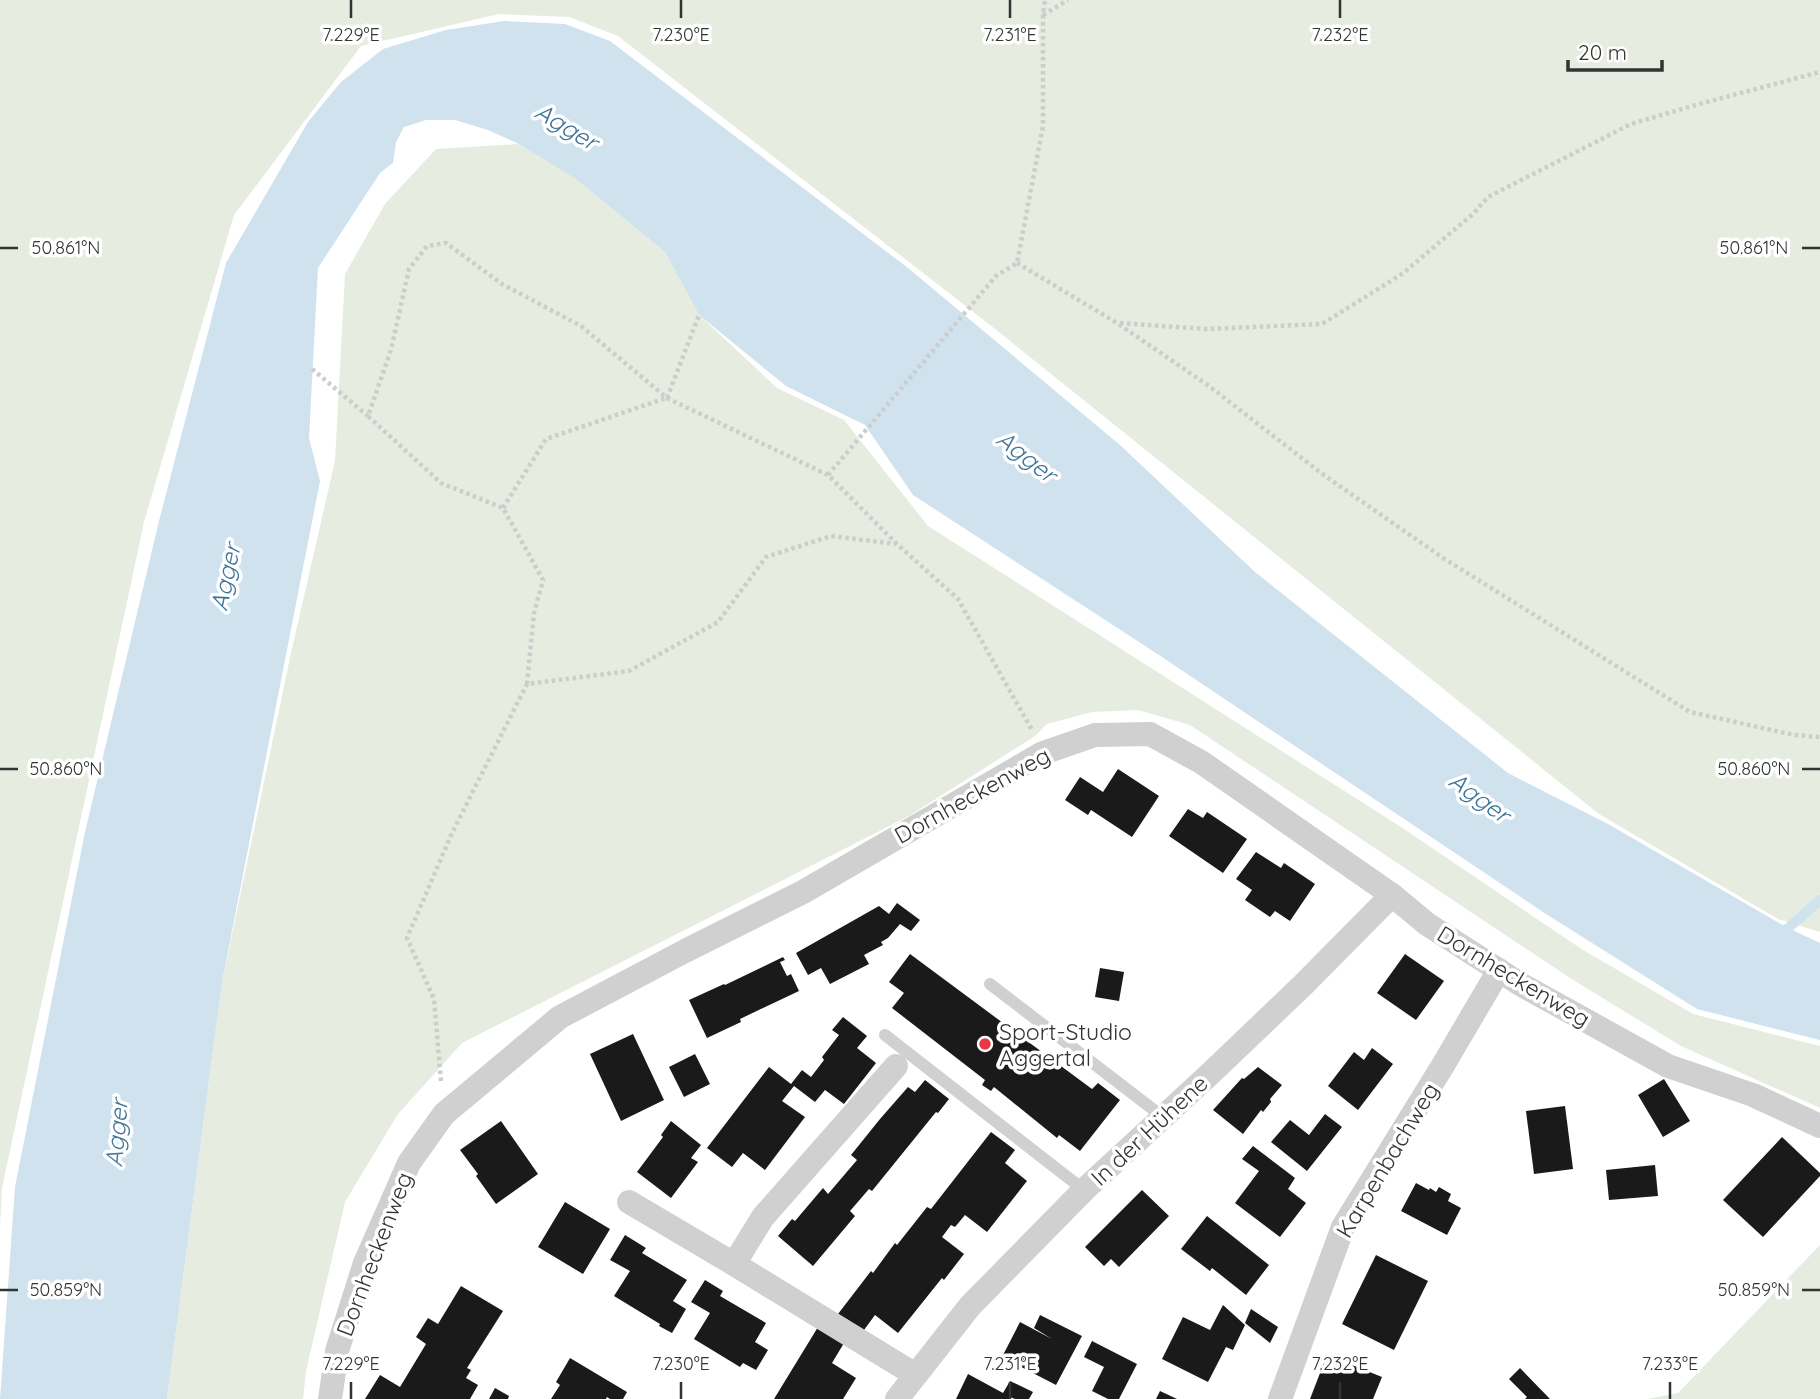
<svg xmlns="http://www.w3.org/2000/svg" width="1820" height="1399" viewBox="0 0 1820 1399" font-family="Quicksand,sans-serif">
  <rect width="100%" height="100%" fill="#fff"/>
  <g fill="#e6ecdf">
    <path d="M0,0H1820V932L1778,919L1599,814L994,328L618,36L569,17L499,14L361,46L234,215L144,522L2,1188L0,1228Z"/>
    <path d="M519,144L577,180L665,252L699,315L777,388L844,420L928,526L1401,827L1583,950L1693,1014L1820,1046V1108L1681,1046L1570,978L1190,725L1138,710L1092,712L1047,724L1035,736L909,816L462,1043L398,1114L345,1202L306,1371L303,1399H167L222,982L291,653L335,461L345,274L385,204L436,149Z"/>
    <path d="M1820,1245V1399H1647L1678,1393Z"/>
  </g>
  <path fill="#cfe2ee" d="M504,21L565,24L610,41L908,268L1120,445L1255,572L1508,773L1608,824L1788,928L1820,943V1040L1697,1009L1546,914L1159,655L913,495L865,425L786,386L699,315L665,252L577,180L519,144L488,130L455,120H426L404,127L396,142L393,163L380,173L318,268L309,438L320,481L222,982L167,1399H0L15,1187L85,832L159,521L226,263L308,122L341,82L383,49L446,30Z"/>
  <g fill="none" stroke-linecap="round" stroke-linejoin="round">
    <path stroke="#cfe2ee" stroke-width="10" d="M1778,937L1820,900"/>
  </g>
  <g fill="#1a1a1a">
    <path d="M1118,769L1159,796L1132,837L1091,810L1088,815L1065,800L1080,777L1103,792Z"/>
    <path d="M1188,809L1203,818L1207,812L1247,839L1223,873L1169,836Z"/>
    <path d="M1256,852L1281,868L1284,863L1315,884L1290,921L1275,911L1270,917L1245,900L1252,890L1236,879Z"/>
    <path d="M897,903L920,920L911,931L900,924L888,938L881,942L883,945L864,955L869,964L830,984L821,968L808,975L796,953L879,906L889,914Z"/>
    <path d="M910,954L1092,1089L1098,1083L1120,1100L1080,1151L1059,1135L1057,1138L994,1087L991,1091L982,1085L985,1080L892,1008L904,993L889,982Z"/>
    <path d="M1405,954L1444,981L1416,1020L1377,993Z"/>
    <path d="M783,957L785,960L780,962L787,976L791,974L799,991L740,1019L741,1022L707,1038L689,1000L724,984L725,985Z"/>
    <path d="M1100,968L1124,972L1119,1001L1095,997Z"/>
    <path d="M843,1017L867,1036L857,1048L876,1063L844,1104L825,1090L815,1102L794,1086L782,1101L805,1117L765,1170L743,1153L732,1167L707,1148L769,1067L791,1084L802,1070L811,1077L824,1060L822,1057L839,1035L832,1030Z"/>
    <path d="M633,1034L664,1100L621,1121L590,1054Z"/>
    <path d="M1372,1048L1393,1064L1358,1110L1328,1086L1354,1052L1364,1060Z"/>
    <path d="M695,1054L710,1084L684,1097L669,1067Z"/>
    <path d="M1258,1067L1282,1085L1270,1099L1271,1102L1263,1112L1261,1110L1243,1134L1213,1110L1242,1078L1244,1079Z"/>
    <path d="M1664,1079L1690,1121L1663,1137L1638,1095Z"/>
    <path d="M925,1080L949,1099L938,1113L936,1112L872,1191L869,1189L850,1211L855,1216L813,1266L778,1236L792,1219L795,1221L823,1188L828,1194L857,1160L851,1155L880,1119L908,1087L915,1092Z"/>
    <path d="M1565,1106L1573,1169L1534,1174L1526,1111Z"/>
    <path d="M1325,1114L1342,1127L1307,1171L1271,1142L1290,1120L1309,1135Z"/>
    <path d="M501,1121L538,1174L496,1204L476,1176L478,1174L460,1150Z"/>
    <path d="M671,1121L701,1145L691,1158L698,1162L671,1198L637,1172L663,1137L661,1135Z"/>
    <path d="M991,1132L1015,1150L1005,1163L1027,1181L987,1232L965,1215L955,1227L951,1225L942,1237L964,1254L944,1280L942,1278L898,1333L875,1315L864,1330L838,1314L871,1271L873,1273L895,1243L897,1245L927,1207L931,1209Z"/>
    <path d="M1782,1137L1820,1173V1176L1763,1237L1723,1200Z"/>
    <path d="M1253,1146L1295,1178L1288,1189L1306,1203L1280,1237L1235,1203L1259,1171L1242,1159Z"/>
    <path d="M1655,1165L1658,1196L1609,1200L1606,1170Z"/>
    <path d="M1416,1183L1429,1190L1430,1188L1436,1192L1439,1187L1451,1194L1448,1201L1461,1208L1447,1235L1401,1211Z"/>
    <path d="M1142,1190L1169,1216L1119,1267L1111,1259L1104,1266L1085,1247Z"/>
    <path d="M565,1202L610,1229L583,1274L538,1247Z"/>
    <path d="M1207,1216L1269,1265L1246,1295L1212,1268L1210,1271L1181,1249Z"/>
    <path d="M625,1235L646,1248L642,1253L687,1280L673,1301L686,1309L672,1333L659,1326L660,1324L614,1296L630,1271L610,1260Z"/>
    <path d="M1376,1255L1428,1281L1394,1350L1342,1324Z"/>
    <path d="M705,1280L723,1291L720,1296L766,1323L755,1342L768,1350L756,1370L743,1363L740,1367L694,1339L710,1313L691,1302Z"/>
    <path d="M461,1286L503,1311L467,1368L471,1370L466,1378L478,1385L470,1399H365L380,1375L400,1387L426,1344L416,1337L428,1318L438,1324Z"/>
    <path d="M1223,1305L1245,1325L1233,1350L1226,1347L1208,1382L1162,1359L1183,1317L1210,1330Z"/>
    <path d="M1251,1309L1278,1327L1270,1343L1245,1323Z"/>
    <path d="M1040,1315L1082,1336L1056,1385L1002,1357L1020,1322L1052,1339L1034,1328Z"/>
    <path d="M818,1327L844,1343L832,1363L856,1378L843,1399H774Z"/>
    <path d="M1092,1341L1137,1364L1119,1399H1108L1092,1391L1104,1367L1084,1357Z"/>
    <path d="M1327,1355L1382,1377L1373,1399H1310Z"/>
    <path d="M570,1358L627,1392L623,1399H610L607,1397L606,1399H551L560,1385L556,1382Z"/>
    <path d="M1520,1368L1550,1399H1525L1527,1397L1509,1379Z"/>
    <path d="M968,1374L1003,1393L1010,1381L1033,1392L1029,1399H1015L1010,1397L1009,1399H956Z"/>
    <path d="M495,1388L509,1396L508,1399H489Z"/>
    <path d="M1160,1391L1177,1399H1156Z"/>
  </g>
  <g fill="none" stroke-linecap="round" stroke-linejoin="round">
    <g stroke="#cdcdcd" stroke-width="4.5" stroke-dasharray="3.5 3.5" stroke-linecap="butt">
      <path d="M1043,15L1068,0"/>
      <path d="M1017,263L1117,323L1209,386L1321,473L1443,558L1690,712L1794,735L1820,737"/>
      <path d="M1120,323L1206,329L1322,324L1402,274L1473,214L1488,197L1631,124L1692,106L1820,72"/>
      <path d="M312,369L368,416"/>
      <path d="M667,398L699,315"/>
      <path d="M828,475L996,276L1017,263L1043,126V15L1045,0"/>
      <path d="M503,508L546,439L666,398"/>
      <path d="M527,684L534,613L543,580L503,508L441,483L368,416L391,350L409,269L427,246L446,243L502,284L581,326L667,398L828,475L897,544L958,599L1032,730"/>
      <path d="M441,1081L434,999L407,938L452,833L527,684L629,671L718,622L766,557L831,536L896,544"/>
    </g>
    <g stroke="#d0d0d0" stroke-width="12">
      <path d="M990,984L1163,1117"/>
      <path d="M885,1035L1084,1190"/>
    </g>
    <g stroke="#d0d0d0" stroke-width="24">
      <path d="M896,1066L763,1217L734,1264L914,1374"/>
      <path d="M629,1202L734,1264"/>
      <path d="M330,1399L337,1351L365,1263L409,1163L444,1114L560,1017L685,951L803,892L1043,753L1095,735L1150,734L1201,762L1392,895L1427,924L1520,984L1668,1066L1753,1095L1820,1126"/>
      <path d="M897,1399L970,1306L1084,1190L1212,1072L1304,984L1392,895"/>
      <path d="M1280,1399L1343,1227L1442,1067L1499,970"/>
    </g>
  </g>
  <path fill="none" stroke="#333" stroke-width="2.5" d="M351,0V18M681,0V18M1010,0V18M1340,0V18M0,248H18M1802,248H1820M0,769H18M1802,769H1820M0,1290H18M1802,1290H1820M351,1382V1399M681,1382V1399M1010,1382V1399M1340,1382V1399M1670,1382V1399"/>
  <circle fill="#e63946" stroke="#fff" stroke-width="2.5" cx="985" cy="1044" r="7"/>
  <g text-anchor="middle" dominant-baseline="central" stroke-width="7" stroke-linejoin="round" paint-order="stroke">
    <g font-size="23" fill="#333" stroke="#fff">
      <text transform="translate(972 795) rotate(-29)">Dornheckenweg</text>
      <text transform="translate(1514 976) rotate(31)">Dornheckenweg</text>
      <text transform="translate(1149 1130) rotate(-43)">In der Hühene</text>
      <text transform="translate(1387 1160) rotate(-59)">Karpenbachweg</text>
      <text transform="translate(374 1254) rotate(-69)">Dornheckenweg</text>
    </g>
    <g font-size="23" fill="#333" stroke="#fff" text-anchor="start">
      <text x="999" y="1031">Sport-Studio<tspan x="999" dy="26">Aggertal</tspan></text>
    </g>
    <g font-size="24" font-style="italic" fill="#3f7597" stroke="#fff">
      <text transform="translate(567 126) rotate(31)">Agger</text>
      <text transform="translate(1027 456) rotate(38)">Agger</text>
      <text transform="translate(225 577) rotate(-78)">Agger</text>
      <text transform="translate(1480 797) rotate(36)">Agger</text>
      <text transform="translate(116 1133) rotate(-85)">Agger</text>
    </g>
  </g>
  <g font-size="18" text-anchor="middle" fill="#333" stroke="#fff" stroke-width="7" stroke-linejoin="round" paint-order="stroke">
    <text x="351" y="41">7.229°E</text>
    <text x="681" y="41">7.230°E</text>
    <text x="1010" y="41">7.231°E</text>
    <text x="1340" y="41">7.232°E</text>
    <text x="66" y="254">50.861°N</text>
    <text x="1754" y="254">50.861°N</text>
    <text x="66" y="775">50.860°N</text>
    <text x="1754" y="775">50.860°N</text>
    <text x="66" y="1296">50.859°N</text>
    <text x="1754" y="1296">50.859°N</text>
    <text x="351" y="1370">7.229°E</text>
    <text x="681" y="1370">7.230°E</text>
    <text x="1010" y="1370">7.231°E</text>
    <text x="1340" y="1370">7.232°E</text>
    <text x="1670" y="1370">7.233°E</text>
  </g>
  <path d="M1568 60v10h94v-10" fill="none" stroke="#333333" stroke-width="3.5"/>
  <text x="1578" y="60" font-size="21" fill="#333333" stroke="#ffffff" stroke-width="5" paint-order="stroke">20 m</text>
</svg>
